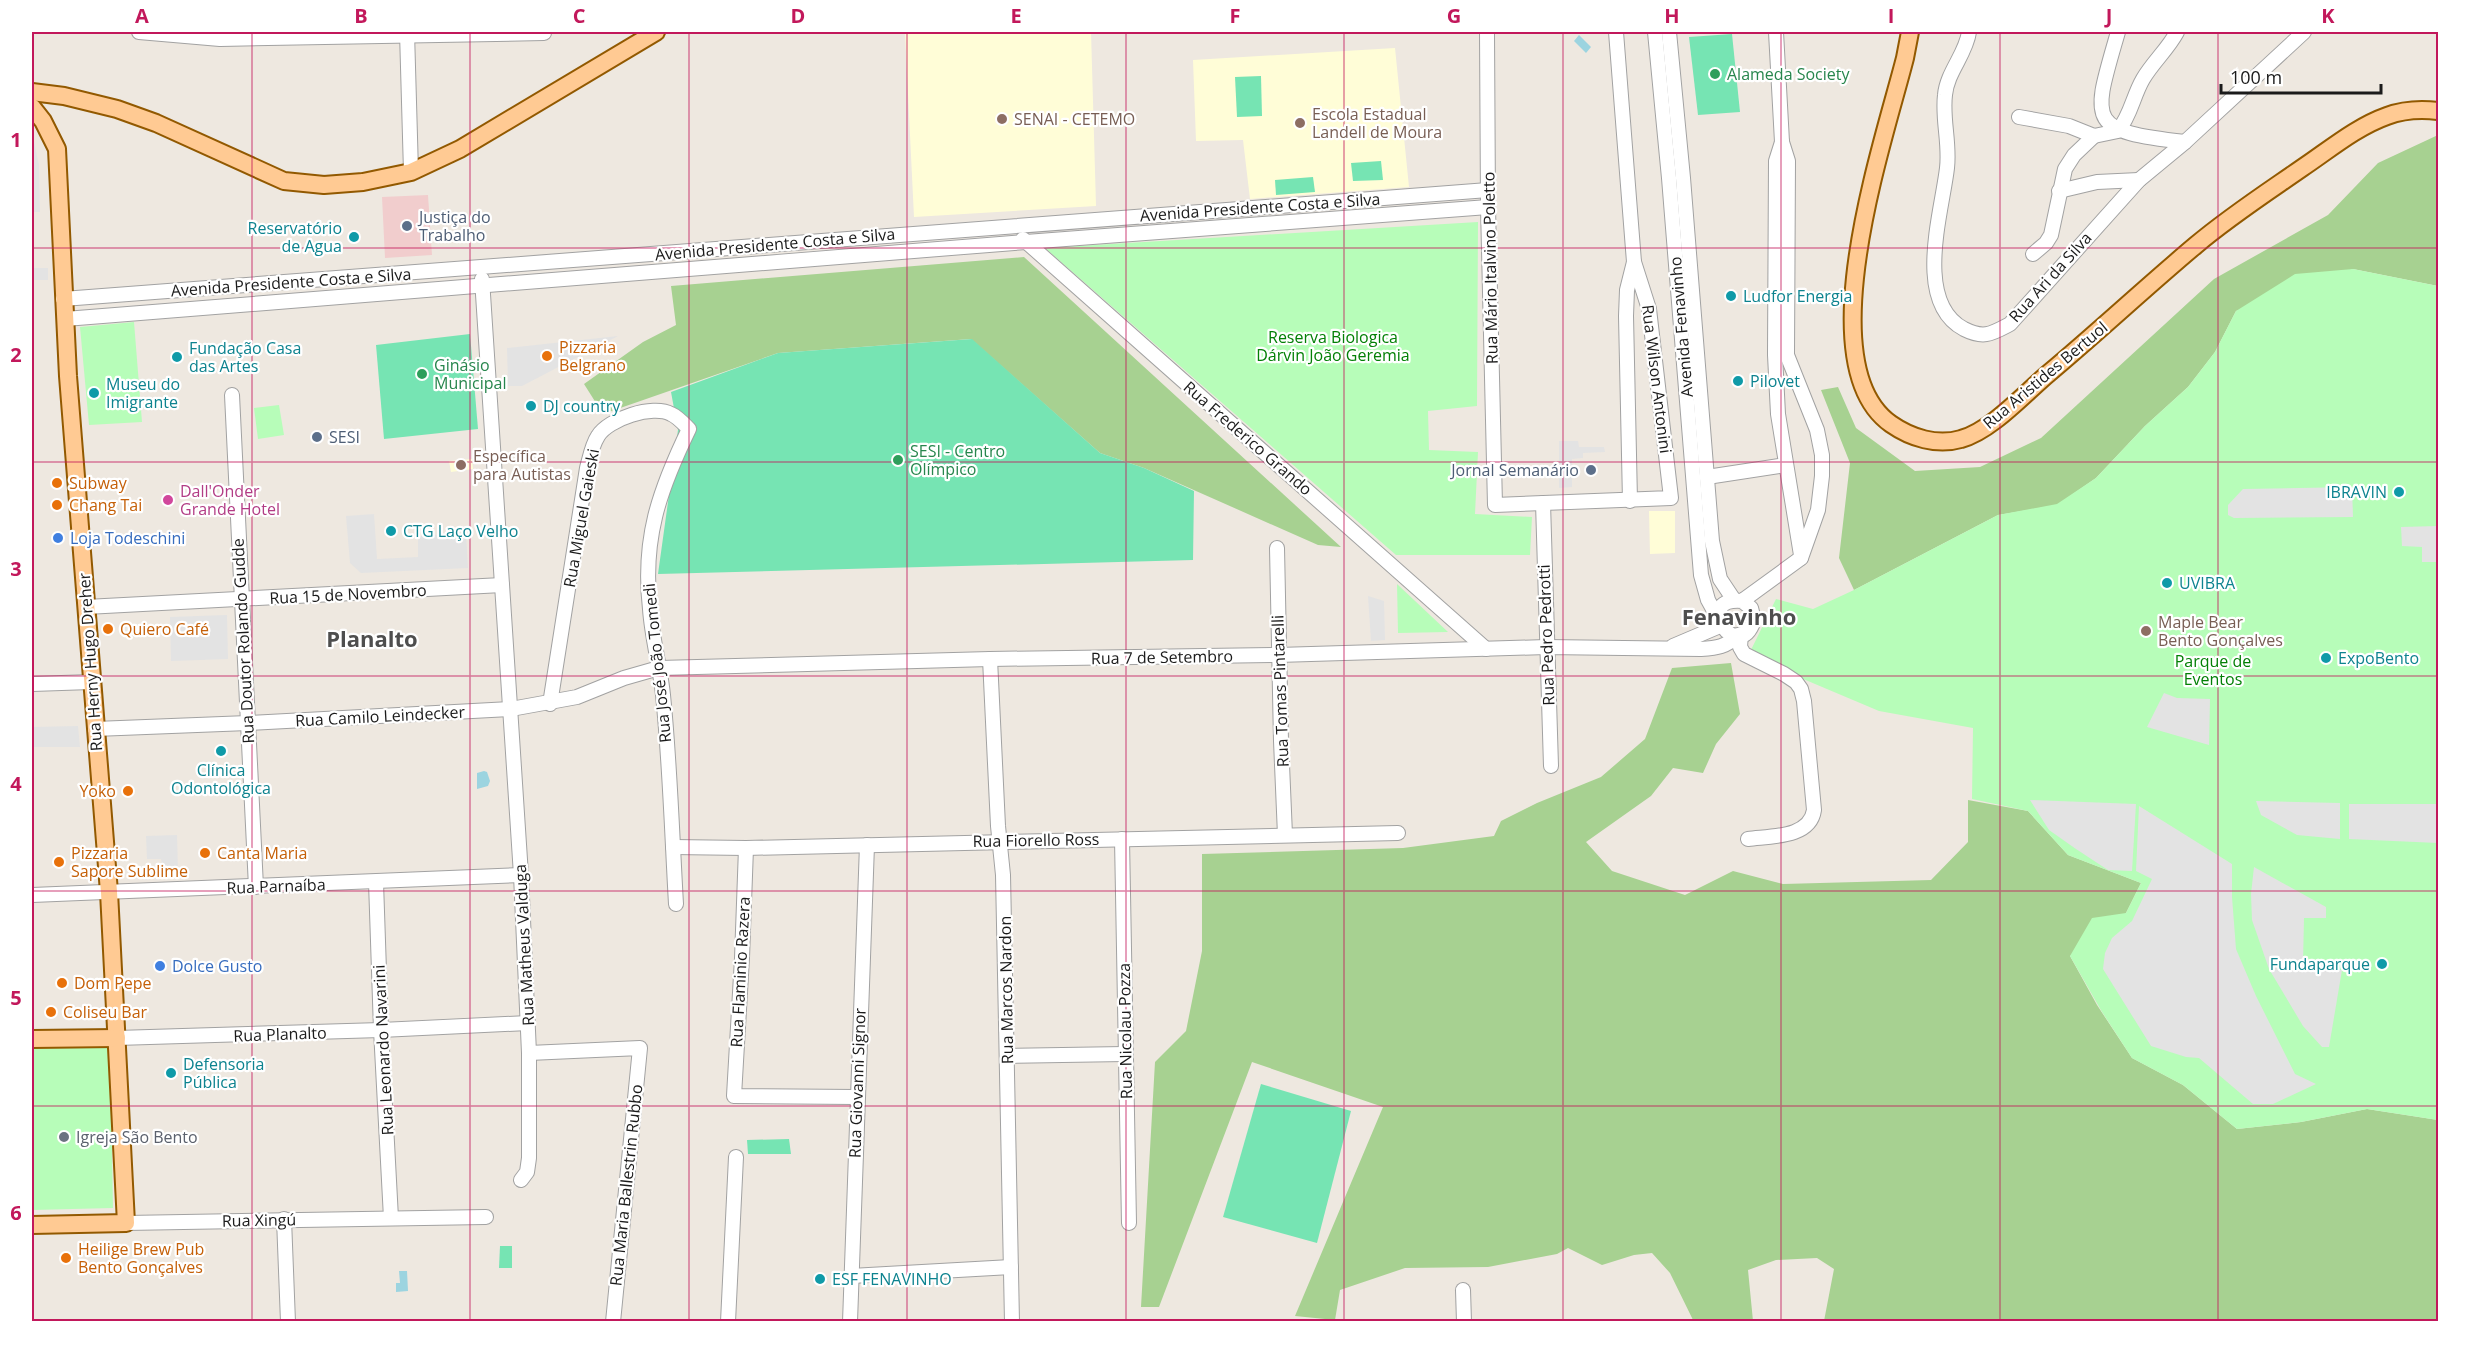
<svg xmlns="http://www.w3.org/2000/svg" width="2470" height="1353" viewBox="0 0 2470 1353" font-family="'Open Sans',sans-serif">
  <rect width="100%" height="100%" fill="#eee8e0"/>
  <path fill="#f1cdcd" d="M428,195L432,255L385,258L382,197Z"/>
  <g fill="#fffdd7">
    <path d="M905,32H1091L1096,206L914,217Z"/>
    <path d="M1395,48L1409,187L1250,199L1243,140L1196,141L1193,60Z"/>
    <path d="M472,459L473,469L451,472L449,461Z"/>
    <path d="M1649,511H1675V553L1650,554Z"/>
  </g>
  <g fill="#a7d191">
    <path d="M2438,135V286L2353,269L2236,311L2215,352L2188,387L2145,426L2096,478L2057,505L1998,515L1854,590L1839,558L1850,463L1821,390L1838,387L1856,428L1915,471L1980,467L2041,438L2214,279L2328,215L2378,163Z"/>
    <path d="M1024,257L1341,547L1318,545L1144,468L1100,453L971,339L778,353L603,414L584,384L643,342L676,325L671,286Z"/>
    <path d="M1731,663L1740,714L1716,744L1703,773L1673,768L1651,796L1586,842L1612,871L1685,895L1733,871L1783,884L1931,880L1968,842V800L2028,811L2068,855L2141,883L2126,913L2070,956L2097,1005L2132,1058L2183,1085L2237,1129L2301,1122L2367,1109L2438,1120V1321H1824L1834,1269L1817,1258L1776,1260L1748,1270L1753,1321L1693,1320L1670,1273L1652,1253L1634,1255L1602,1265L1568,1248L1557,1254L1488,1267L1405,1268L1340,1290L1335,1320L1295,1316L1383,1107L1252,1062L1159,1307H1141L1155,1062L1186,1031L1202,951V854L1403,848L1494,836L1501,821L1537,803L1601,777L1645,739L1672,668Z"/>
  </g>
  <g fill="#b7fdb9">
    <path d="M1478,222L1477,406L1428,411L1429,450L1478,452L1475,514L1532,517L1530,555H1396L1045,248Z"/>
    <path d="M2353,269L2438,286V1120L2367,1109L2301,1122L2237,1129L2183,1085L2132,1058L2102,1012L2070,956L2092,918L2126,913L2141,883L2068,855L2028,811L1972,799L1973,728L1879,711L1789,673L1749,654L1776,599L1813,609L1854,590L1998,515L2057,504L2096,478L2145,426L2188,387L2215,352L2236,311L2295,274Z"/>
    <path d="M134,322L142,422L89,425L80,327Z"/>
    <path d="M279,405L284,435L258,439L254,408Z"/>
    <path d="M1397,584L1448,632L1398,633Z"/>
    <path d="M110,1044L113,1208L32,1210V1046Z"/>
  </g>
  <g fill="#76e4b3">
    <path d="M1732,34L1740,112L1698,115L1689,37Z"/>
    <path d="M1261,76L1262,116L1237,117L1235,77Z"/>
    <path d="M1381,161L1383,180L1353,181L1351,163Z"/>
    <path d="M1313,177L1315,192L1276,195L1275,180Z"/>
    <path d="M470,334L478,429L384,439L376,345Z"/>
    <path d="M972,339L1100,453L1144,468L1194,491L1193,560L658,574L678,430L671,392L778,353Z"/>
    <path d="M1261,1084L1351,1111L1317,1243L1223,1217Z"/>
    <path d="M789,1139L791,1154H748L747,1140Z"/>
    <path d="M500,1246H512V1268H499Z"/>
  </g>
  <g fill="#e3e3e3">
    <path d="M32,132L39,165L40,212H32Z"/>
    <rect x="32" y="268" width="16" height="12"/>
    <path d="M618,336L522,386H508L507,348Z"/>
    <path d="M1559,441H1578L1579,447H1604L1605,452L1583,453V458L1572,459V487L1559,488Z"/>
    <path d="M2352,487L2353,517L2234,518L2228,515V505L2243,489Z"/>
    <path d="M374,514L377,559L418,557V536L466,533L468,568L361,573L350,563L346,516Z"/>
    <path d="M2438,526V562H2422V547L2402,546L2401,527Z"/>
    <path d="M1368,596L1384,601L1385,640L1371,641Z"/>
    <path d="M227,615L228,659L171,661L170,617Z"/>
    <path d="M2164,693L2177,698L2210,699L2209,745L2147,727Z"/>
    <path d="M78,726L80,747H33L32,727Z"/>
    <path d="M2030,800L2136,804L2132,871L2108,870L2076,849L2049,830Z"/>
    <path d="M2256,801L2340,803V839L2297,835L2261,815Z"/>
    <path d="M2349,804H2438V843L2349,839Z"/>
    <path d="M2139,806L2232,864V897L2236,949L2256,996L2295,1074L2316,1084L2273,1104H2253L2199,1058L2186,1057L2151,1046L2103,969L2105,953L2112,938L2132,921L2152,879L2136,871Z"/>
    <path d="M177,835L178,870L163,871L161,859H147L146,836Z"/>
    <path d="M2254,867L2326,907V918H2304L2303,963H2322L2323,969L2342,970L2329,1047H2322L2303,1026L2269,969L2252,920L2251,894Z"/>
  </g>
  <g fill="#9cd4e0">
    <path d="M1579,35L1591,47L1586,53L1574,41Z"/>
    <path d="M484,771L487,772L490,781L488,786L477,789V773Z"/>
    <path d="M399,1271H407L408,1291L396,1292V1283H400Z"/>
  </g>
  <g fill="none" stroke-linecap="round" stroke-linejoin="round">
    <g stroke="#a2a2a2" stroke-width="16">
      <g id="minor">
        <path d="M139,32L220,39L544,33"/>
        <path d="M407,32L411,172"/>
        <path d="M1487,32L1488,207L1495,505L1671,498L1649,309L1634,262L1616,32"/>
        <path d="M1655,32L1669,178L1701,575L1708,600L1719,620"/>
        <path d="M1669,32L1683,178L1712,541L1720,579L1734,600"/>
        <path d="M1776,32L1782,142L1788,161L1787,355L1817,430L1822,455V476L1818,510L1801,558"/>
        <path d="M1969,32C1966,54 1947,72 1945,95C1942,119 1950,143 1947,168C1942,212 1913,302 1964,329C1984,339 1991,334 2010,324L2139,180L2185,142L2304,32"/>
        <path d="M2118,32C2092,122 2085,131 2185,142"/>
        <path d="M2019,117L2069,126L2094,136L2118,131C2131,115 2133,96 2143,79C2153,62 2168,49 2177,32"/>
        <path d="M1782,142L1776,161L1775,355L1778,414L1801,555"/>
        <path d="M2059,191L2097,182L2139,180"/>
        <path d="M1023,239L1486,649"/>
        <path d="M2033,254L2046,243L2051,235L2065,169L2074,155L2094,136"/>
        <path d="M482,279L521,875L529,1053V1158L527,1172L521,1180"/>
        <path d="M63,299L1488,190"/>
        <path d="M65,319L1026,242L1488,207"/>
        <path d="M232,395L256,887"/>
        <path d="M1707,477L1786,465"/>
        <path d="M1630,501L1626,316L1627,290L1634,262"/>
        <path d="M1543,503L1551,766"/>
        <path d="M1277,548L1281,741L1285,835"/>
        <path d="M1742,601L1751,608L1754,620C1739,667 1690,597 1742,601L1801,558"/>
        <path d="M86,607L502,585"/>
        <path d="M1741,634L1740,647L1744,654L1784,674L1796,682L1801,689L1804,701L1814,810C1810,838 1771,836 1748,839"/>
        <path d="M1673,646L1720,626"/>
        <path d="M990,659L998,826L1003,875L1012,1322"/>
        <path d="M32,684L91,682"/>
        <path d="M550,704L587,468C590,457 592,445 598,436C608,419 653,404 671,414C678,417 684,424 689,429C659,491 642,539 650,609C652,638 660,666 663,695C670,764 672,835 676,904"/>
        <path d="M95,729L248,723L511,709L577,697L624,678L659,668L990,659L1278,655L1546,647L1701,649C1717,648 1726,647 1738,635"/>
        <path d="M1122,839L1129,1223"/>
        <path d="M673,847L746,848L1398,833"/>
        <path d="M746,848L742,958L734,1096L856,1097"/>
        <path d="M376,882L381,1030L391,1218"/>
        <path d="M32,895L521,875"/>
        <path d="M117,1038L381,1030L528,1023"/>
        <path d="M529,1053L640,1048L613,1322"/>
        <path d="M1007,1056L1125,1054"/>
        <path d="M284,1219L288,1322"/>
        <path d="M126,1223L486,1217"/>
        <path d="M851,1276L1011,1267"/>
        <path d="M1463,1290L1464,1322"/>
        <path d="M728,1322L736,1157"/>
        <path d="M850,1322L867,845"/>
      </g>
    </g>
    <g stroke="#925900" stroke-width="20">
      <g id="major">
        <path d="M1910,32L1905,58C1884,141 1807,365 1891,424C1911,438 1937,446 1961,439C1991,431 2025,393 2049,373C2099,331 2146,287 2196,245C2229,217 2266,193 2302,168C2329,150 2356,127 2387,116C2403,110 2421,109 2438,111"/>
        <path d="M32,92L64,96L117,109L156,123L284,181L324,185L363,182L411,172L460,149L656,32"/>
        <path d="M32,107L43,121L57,149L68,376L109,892L126,1223L32,1225"/>
        <path d="M32,1039L117,1038"/>
      </g>
    </g>
    <use href="#minor" stroke="#fff" stroke-width="14"/>
    <use href="#major" stroke="#ffca93" stroke-width="16"/>
  </g>
  <path fill="none" stroke="#c2185b" stroke-width="1.5" stroke-opacity="0.55" d="M252,32V1322M470,32V1322M689,32V1322M907,32V1322M1126,32V1322M1344,32V1322M1563,32V1322M1781,32V1322M2000,32V1322M2218,32V1322M32,248H2438M32,462H2438M32,676H2438M32,891H2438M32,1106H2438"/>
  <g fill="#2e9e5b" stroke="#fff" stroke-width="2">
    <circle cx="1715" cy="74" r="6"/>
    <circle cx="422" cy="374" r="6"/>
    <circle cx="898" cy="460" r="6"/>
  </g>
  <g fill="#8d6e63" stroke="#fff" stroke-width="2">
    <circle cx="1002" cy="119" r="6"/>
    <circle cx="1300" cy="123" r="6"/>
    <circle cx="461" cy="465" r="6"/>
    <circle cx="2146" cy="631" r="6"/>
  </g>
  <g fill="#5c6f8a" stroke="#fff" stroke-width="2">
    <circle cx="407" cy="226" r="6"/>
    <circle cx="317" cy="437" r="6"/>
    <circle cx="1591" cy="470" r="6"/>
  </g>
  <g fill="#0f9aa8" stroke="#fff" stroke-width="2">
    <circle cx="354" cy="237" r="6"/>
    <circle cx="1731" cy="296" r="6"/>
    <circle cx="177" cy="357" r="6"/>
    <circle cx="1738" cy="381" r="6"/>
    <circle cx="94" cy="393" r="6"/>
    <circle cx="531" cy="406" r="6"/>
    <circle cx="2399" cy="492" r="6"/>
    <circle cx="391" cy="531" r="6"/>
    <circle cx="2167" cy="583" r="6"/>
    <circle cx="2326" cy="658" r="6"/>
    <circle cx="221" cy="751" r="6"/>
    <circle cx="2382" cy="964" r="6"/>
    <circle cx="171" cy="1073" r="6"/>
    <circle cx="820" cy="1279" r="6"/>
  </g>
  <g fill="#e8710a" stroke="#fff" stroke-width="2">
    <circle cx="547" cy="356" r="6"/>
    <circle cx="57" cy="483" r="6"/>
    <circle cx="57" cy="505" r="6"/>
    <circle cx="108" cy="629" r="6"/>
    <circle cx="128" cy="791" r="6"/>
    <circle cx="205" cy="853" r="6"/>
    <circle cx="59" cy="862" r="6"/>
    <circle cx="62" cy="983" r="6"/>
    <circle cx="51" cy="1012" r="6"/>
    <circle cx="66" cy="1258" r="6"/>
  </g>
  <circle fill="#d1479c" stroke="#fff" stroke-width="2" cx="168" cy="500" r="6"/>
  <g fill="#3f7fe0" stroke="#fff" stroke-width="2">
    <circle cx="58" cy="538" r="6"/>
    <circle cx="160" cy="966" r="6"/>
  </g>
  <circle fill="#6b7280" stroke="#fff" stroke-width="2" cx="64" cy="1137" r="6"/>
  <g text-anchor="middle" dominant-baseline="central" stroke-width="4.5" stroke-linejoin="round" paint-order="stroke">
    <g font-size="16" fill="#27864d" stroke="#fff" text-anchor="start">
      <text x="1727" y="74">Alameda Society</text>
      <text x="434" y="365">Ginásio<tspan x="434" dy="18">Municipal</tspan></text>
      <text x="910" y="451">SESI - Centro<tspan x="910" dy="18">Olímpico</tspan></text>
    </g>
    <g font-size="16" fill="#785e54" stroke="#fff" text-anchor="start">
      <text x="1312" y="114">Escola Estadual<tspan x="1312" dy="18">Landell de Moura</tspan></text>
      <text x="1014" y="119">SENAI - CETEMO</text>
      <text x="473" y="456">Específica<tspan x="473" dy="18">para Autistas</tspan></text>
      <text x="2158" y="622">Maple Bear<tspan x="2158" dy="18">Bento Gonçalves</tspan></text>
    </g>
    <g font-size="16" fill="#1b1b1b" stroke="#fff">
      <text transform="translate(1260 207) rotate(-4)">Avenida Presidente Costa e Silva</text>
      <text transform="translate(775 244) rotate(-5)">Avenida Presidente Costa e Silva</text>
      <text transform="translate(1490 268) rotate(-91)">Rua Mário Italvino Poletto</text>
      <text transform="translate(2050 277) rotate(-48)">Rua Ari da Silva</text>
      <text transform="translate(291 282) rotate(-4)">Avenida Presidente Costa e Silva</text>
      <text transform="translate(1681 327) rotate(-95)">Avenida Fenavinho</text>
      <text transform="translate(2045 375) rotate(-40)">Rua Aristides Bertuol</text>
      <text transform="translate(1657 379) rotate(83)">Rua Wilson Antonini</text>
      <text transform="translate(1248 438) rotate(41)">Rua Frederico Grando</text>
      <text transform="translate(581 518) rotate(-80)">Rua Miguel Gaieski</text>
      <text transform="translate(348 594) rotate(-3)">Rua 15 de Novembro</text>
      <text transform="translate(1546 635) rotate(-92)">Rua Pedro Pedrotti</text>
      <text transform="translate(243 641) rotate(-93)">Rua Doutor Rolando Gudde</text>
      <text transform="translate(1162 657) rotate(-1)">Rua 7 de Setembro</text>
      <text transform="translate(90 662) rotate(-94)">Rua Herny Hugo Dreher</text>
      <text transform="translate(657 663) rotate(-96)">Rua José João Tomedi</text>
      <text transform="translate(1280 691) rotate(-92)">Rua Tomas Pintarelli</text>
      <text transform="translate(380 716) rotate(-3)">Rua Camilo Leindecker</text>
      <text transform="translate(1036 840) rotate(-1)">Rua Fiorello Ross</text>
      <text transform="translate(276 886) rotate(-2)">Rua Parnaíba</text>
      <text transform="translate(524 945) rotate(-93)">Rua Matheus Valduga</text>
      <text transform="translate(740 972) rotate(-87)">Rua Flaminio Razera</text>
      <text transform="translate(1006 990) rotate(-91)">Rua Marcos Nardon</text>
      <text transform="translate(1125 1031) rotate(-91)">Rua Nicolau Pozza</text>
      <text transform="translate(280 1034) rotate(-2)">Rua Planalto</text>
      <text transform="translate(383 1050) rotate(-93)">Rua Leonardo Navarini</text>
      <text transform="translate(857 1083) rotate(-88)">Rua Giovanni Signor</text>
      <text transform="translate(626 1185) rotate(-84)">Rua Maria Ballestrin Rubbo</text>
      <text transform="translate(259 1220) rotate(-1)">Rua Xingú</text>
    </g>
    <g font-size="16" fill="#4e5e75" stroke="#fff" text-anchor="start">
      <text x="419" y="217">Justiça do<tspan x="419" dy="18">Trabalho</tspan></text>
      <text x="329" y="437">SESI</text>
      <text x="1579" y="470" text-anchor="end">Jornal Semanário</text>
    </g>
    <g font-size="16" fill="#0d838f" stroke="#fff" text-anchor="start">
      <text x="342" y="228" text-anchor="end">Reservatório<tspan x="342" dy="18">de Agua</tspan></text>
      <text x="1743" y="296">Ludfor Energia</text>
      <text x="189" y="348">Fundação Casa<tspan x="189" dy="18">das Artes</tspan></text>
      <text x="1750" y="381">Pilovet</text>
      <text x="106" y="384">Museu do<tspan x="106" dy="18">Imigrante</tspan></text>
      <text x="543" y="406">DJ country</text>
      <text x="2387" y="492" text-anchor="end">IBRAVIN</text>
      <text x="403" y="531">CTG Laço Velho</text>
      <text x="2179" y="583">UVIBRA</text>
      <text x="2338" y="658">ExpoBento</text>
      <text x="221" y="770" text-anchor="middle">Clínica<tspan x="221" dy="18">Odontológica</tspan></text>
      <text x="2370" y="964" text-anchor="end">Fundaparque</text>
      <text x="183" y="1064">Defensoria<tspan x="183" dy="18">Pública</tspan></text>
      <text x="832" y="1279">ESF FENAVINHO</text>
    </g>
    <g font-size="16" fill="#038006" stroke="#fff">
      <text x="1333" y="337">Reserva Biologica<tspan x="1333" dy="18">Dárvin João Geremia</tspan></text>
      <text x="2213" y="661">Parque de<tspan x="2213" dy="18">Eventos</tspan></text>
    </g>
    <g font-size="16" fill="#c56008" stroke="#fff" text-anchor="start">
      <text x="559" y="347">Pizzaria<tspan x="559" dy="18">Belgrano</tspan></text>
      <text x="69" y="483">Subway</text>
      <text x="69" y="505">Chang Tai</text>
      <text x="120" y="629">Quiero Café</text>
      <text x="116" y="791" text-anchor="end">Yoko</text>
      <text x="71" y="853">Pizzaria<tspan x="71" dy="18">Sapore Sublime</tspan></text>
      <text x="217" y="853">Canta Maria</text>
      <text x="74" y="983">Dom Pepe</text>
      <text x="63" y="1012">Coliseu Bar</text>
      <text x="78" y="1249">Heilige Brew Pub<tspan x="78" dy="18">Bento Gonçalves</tspan></text>
    </g>
    <g font-size="16" fill="#b23c85" stroke="#fff" text-anchor="start">
      <text x="180" y="491">Dall'Onder<tspan x="180" dy="18">Grande Hotel</tspan></text>
    </g>
    <g font-size="16" fill="#366cbe" stroke="#fff" text-anchor="start">
      <text x="70" y="538">Loja Todeschini</text>
      <text x="172" y="966">Dolce Gusto</text>
    </g>
    <g font-size="16" fill="#5b616d" stroke="#fff" text-anchor="start">
      <text x="76" y="1137">Igreja São Bento</text>
    </g>
    <g font-size="22" font-weight="bold" fill="#4e4e4e" stroke="#fff">
      <text x="1739" y="616">Fenavinho</text>
      <text x="372" y="638">Planalto</text>
    </g>
  </g>
  <rect width="2470" height="1353" fill="none" stroke="#ffffff" stroke-width="66"/>
  <path d="M2221 84v9h160v-9" fill="none" stroke="#1b1b1b" stroke-width="3"/>
  <text x="2230" y="84" font-size="18" fill="#1b1b1b" stroke="#ffffff" stroke-width="4.5" paint-order="stroke">100 m</text>
  <rect x="33" y="33" width="2404" height="1287" fill="none" stroke="#c2185b" stroke-width="2"/>
  <g font-size="20" text-anchor="middle" font-weight="bold" fill="#c2185b">
    <text x="142" y="23">A</text>
    <text x="361" y="23">B</text>
    <text x="579" y="23">C</text>
    <text x="798" y="23">D</text>
    <text x="1016" y="23">E</text>
    <text x="1235" y="23">F</text>
    <text x="1454" y="23">G</text>
    <text x="1672" y="23">H</text>
    <text x="1891" y="23">I</text>
    <text x="2109" y="23">J</text>
    <text x="2328" y="23">K</text>
    <text x="16" y="147">1</text>
    <text x="16" y="362">2</text>
    <text x="16" y="576">3</text>
    <text x="16" y="791">4</text>
    <text x="16" y="1005">5</text>
    <text x="16" y="1220">6</text>
  </g>
</svg>
